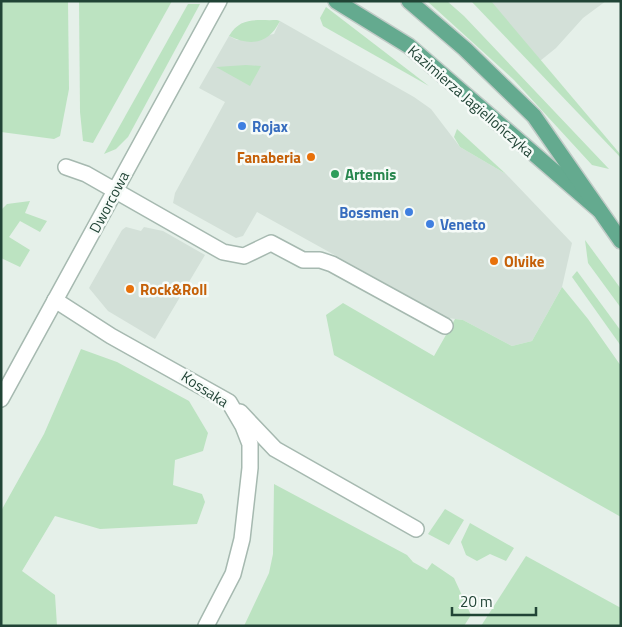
<svg xmlns="http://www.w3.org/2000/svg" width="622" height="627" viewBox="0 0 622 627" font-family="'Titillium Web',sans-serif">
  <rect width="100%" height="100%" fill="#e5f0e9"/>
  <g fill="#d3e0d8">
    <path d="M489,1H606L583,18L556,48L540,61Z"/>
    <path d="M280,21L414,97L431,109L460,147L506,174L572,243L562,287L532,341L512,346L463,320L448,318L257,212L243,236L236,238L173,203L175,193L225,102L199,88L229,36L237,40L274,34Z"/>
    <path d="M126,227L141,231L144,227L163,231L205,255L155,339L108,311L89,288L122,230Z"/>
  </g>
  <g fill="#bce3c1">
    <path d="M1,1H68L69,89L60,136L54,139L1,132Z"/>
    <path d="M79,1H172L93,143L83,141L80,112Z"/>
    <path d="M427,1H447L464,16L609,169L592,165L514,80Z"/>
    <path d="M471,1H491L621,155V158Z"/>
    <path d="M188,4H200L128,137L116,149L104,154Z"/>
    <path d="M326,7L429,86L323,26L320,18Z"/>
    <path d="M277,20L280,21C269,43 252,47 229,36C241,16 256,21 277,20Z"/>
    <path d="M246,65L261,66L250,86L216,67Z"/>
    <path d="M457,129L506,174L460,147L454,137Z"/>
    <path d="M30,201L25,213L47,221L40,232L20,221L9,237L30,250L20,267L1,258V210L7,204Z"/>
    <path d="M585,240L621,289V308L588,263Z"/>
    <path d="M577,271L621,331V346L572,277Z"/>
    <path d="M562,287L588,319L621,366V517L334,355L326,315L343,303L434,356L455,319L463,320L512,346L532,341Z"/>
    <path d="M81,349L117,362L189,401L208,433L203,451L175,460L173,485L202,494L205,502L197,524L100,529L55,516L22,571L55,595L57,626H1V511L44,434Z"/>
    <path d="M274,484L407,555L413,562L427,570L432,563L454,578L471,615L464,626H244L269,573L273,554Z"/>
    <path d="M445,509L464,520L449,545L428,534Z"/>
    <path d="M470,523L514,548L506,561L490,554L477,561L466,555L461,542Z"/>
    <path d="M526,556L621,608V626H481Z"/>
  </g>
  <g fill="none" stroke-linecap="round" stroke-linejoin="round">
    <g stroke="#a6b9b0" stroke-width="18">
      <g id="minor">
        <path d="M66,167L86,174L223,252L244,256L271,243L303,260H320L332,264L445,326"/>
        <path d="M55,300L111,336L229,402L243,426L250,444V468L242,539L233,574L206,626"/>
        <path d="M1,399L219,1"/>
        <path d="M240,412L275,449L416,529"/>
      </g>
    </g>
    <g stroke="#c1cbc7" stroke-width="18">
      <g id="major">
        <path d="M336,1L409,46L599,210"/>
        <path d="M409,1L465,49L534,116L621,241"/>
      </g>
    </g>
    <use href="#minor" stroke="#fff" stroke-width="15"/>
    <use href="#major" stroke="#64aa8f" stroke-width="15"/>
  </g>
  <g fill="#3f7fe0" stroke="#f6fbf8" stroke-width="2">
    <circle cx="242" cy="126" r="5"/>
    <circle cx="409" cy="212" r="5"/>
    <circle cx="430" cy="224" r="5"/>
  </g>
  <g fill="#e8710a" stroke="#f6fbf8" stroke-width="2">
    <circle cx="311" cy="157" r="5"/>
    <circle cx="494" cy="261" r="5"/>
    <circle cx="130" cy="289" r="5"/>
  </g>
  <circle fill="#2e9e5b" stroke="#f6fbf8" stroke-width="2" cx="335" cy="174" r="5"/>
  <g text-anchor="middle" dominant-baseline="central" stroke-width="5" stroke-linejoin="round" paint-order="stroke">
    <g font-size="15" fill="#214436" stroke="#f6fbf8">
      <text transform="translate(471 101) rotate(41)">Kazimierza Jagiellończyka</text>
      <text transform="translate(109 202) rotate(-62)">Dworcowa</text>
      <text transform="translate(205 389) rotate(33)">Kossaka</text>
    </g>
    <g font-size="15" font-weight="bold" fill="#366cbe" stroke="#f6fbf8" text-anchor="start">
      <text x="252" y="126">Rojax</text>
      <text x="399" y="212" text-anchor="end">Bossmen</text>
      <text x="440" y="224">Veneto</text>
    </g>
    <g font-size="15" font-weight="bold" fill="#c56008" stroke="#f6fbf8" text-anchor="start">
      <text x="301" y="157" text-anchor="end">Fanaberia</text>
      <text x="504" y="261">Olvike</text>
      <text x="140" y="289">Rock&amp;Roll</text>
    </g>
    <g font-size="15" font-weight="bold" fill="#27864d" stroke="#f6fbf8" text-anchor="start">
      <text x="345" y="174">Artemis</text>
    </g>
  </g>
  <rect width="622" height="627" fill="none" stroke="#214436" stroke-width="5"/>
  <path d="M452 607v8h84v-8" fill="none" stroke="#214436" stroke-width="2.5"/>
  <text x="460" y="607" font-size="15" fill="#214436" stroke="#f6fbf8" stroke-width="4" paint-order="stroke">20 m</text>
</svg>
